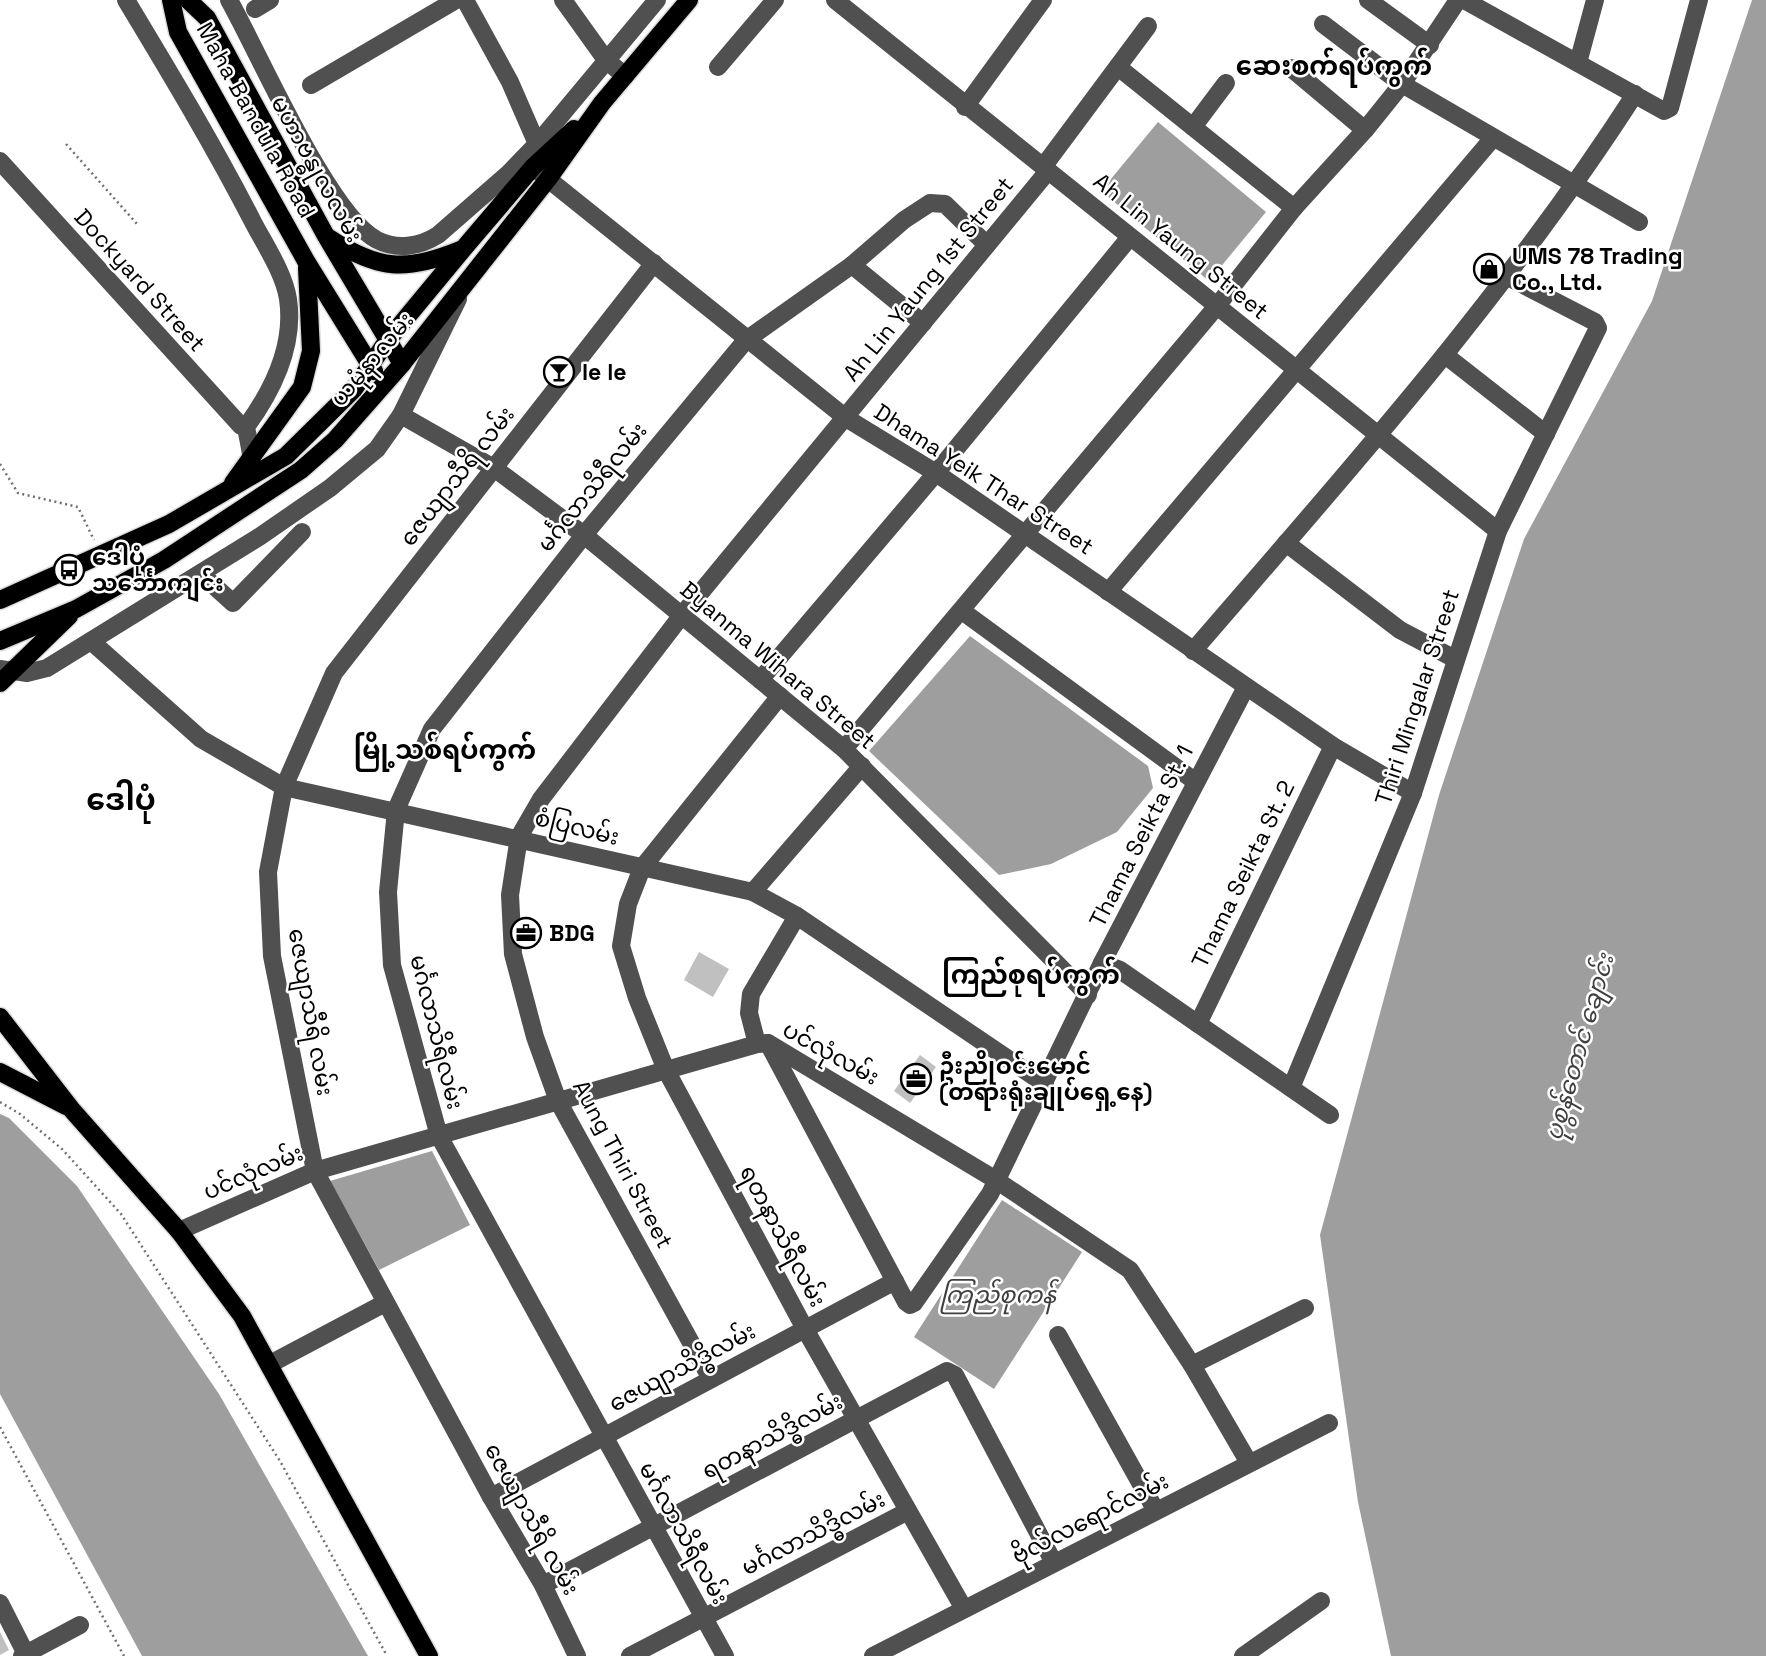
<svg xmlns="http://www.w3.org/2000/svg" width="1766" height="1656" viewBox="0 0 1766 1656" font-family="'Space Grotesk','Noto Sans Myanmar',sans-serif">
  <rect width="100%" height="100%" fill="#fff"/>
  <g fill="#9e9e9e">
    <path d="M1752,0H1766V1656H1391L1358,1502L1320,1235L1439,795L1524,539L1652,301Z"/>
    <path d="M1158,122L1266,212L1209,281L1101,191Z"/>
    <path d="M970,636L1148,766L1153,788L1117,832L1051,864L999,875L869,751Z"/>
    <path d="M0,1114L9,1118L77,1186L219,1394L368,1656H142L0,1394Z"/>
    <path d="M432,1151L470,1225L379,1270L330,1181Z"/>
    <path d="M1002,1200L1082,1252L994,1389L914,1337Z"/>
  </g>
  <g fill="#c0c0c0">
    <path d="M699,952L729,969L713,997L684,980Z"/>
    <path d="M920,1055L936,1067L910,1103L894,1091Z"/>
    <path d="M0,1632L9,1650L0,1655Z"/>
  </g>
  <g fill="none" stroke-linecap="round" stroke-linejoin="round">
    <g stroke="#dbdbdb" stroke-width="21">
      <g id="major">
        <path d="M171,0L178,32L306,261L374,371"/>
        <path d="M188,0L207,18L326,236L402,364"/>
        <path d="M329,238C378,270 406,272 460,250"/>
        <path d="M233,483L302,387L311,351L307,268"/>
        <path d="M0,600L169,524L286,456L354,389L387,341L464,248L533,167L574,129"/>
        <path d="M0,641L76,609L164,560L301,470L335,440L402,364L548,179L602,103L689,0"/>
        <path d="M0,683L69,616"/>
        <path d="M0,1017L72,1110L179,1231L242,1316L429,1656"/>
        <path d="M0,1072L66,1106"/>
      </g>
    </g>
    <g stroke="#727272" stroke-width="2.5" stroke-dasharray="2 3.5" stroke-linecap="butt">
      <path d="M66,144L137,224"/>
      <path d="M0,464L18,493L78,507L94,540"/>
      <path d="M0,1102L20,1114L62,1149L121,1214L280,1461L387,1656"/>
      <path d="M0,1427L124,1656"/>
    </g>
    <g stroke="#505050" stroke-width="18">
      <path d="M126,0C170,73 214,146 253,222C265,245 284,273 288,299C295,346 273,390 246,427L252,459"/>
      <path d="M229,0C259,53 329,216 377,240C397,250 419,247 438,235L509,173L537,144L657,0"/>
      <path d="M465,0L510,82L537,144"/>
      <path d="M563,0L606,60L625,76"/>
      <path d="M835,0L1498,531"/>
      <path d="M1368,0L1430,45"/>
      <path d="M1464,0L1664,111L1670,108L1699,0"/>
      <path d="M255,9L270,0"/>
      <path d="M1323,24L1402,84L1639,222"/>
      <path d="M1578,63L1595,0"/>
      <path d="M718,67L775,0"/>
      <path d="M1118,67L1294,208"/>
      <path d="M1291,68L1365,130"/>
      <path d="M311,85L456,0"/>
      <path d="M965,107L1043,0"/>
      <path d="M1193,127L1226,83"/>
      <path d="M523,159L846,418L936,473L1333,746L1413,793"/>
      <path d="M0,161L241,426L246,427"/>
      <path d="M1043,167L1148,26"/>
      <path d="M852,265L923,323"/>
      <path d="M1445,355L1546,434"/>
      <path d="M401,415L494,468L584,535L844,749L1088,995"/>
      <path d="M1286,543L1400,630L1455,659"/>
      <path d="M201,574L233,603L302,532"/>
      <path d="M1108,592L1493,138"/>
      <path d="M962,611L1196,782"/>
      <path d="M92,642L201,739L284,787L753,892L797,916L1045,1084"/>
      <path d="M1193,651C1349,470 1505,296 1635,94"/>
      <path d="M0,669L27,673L47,668L259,537L330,488L377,449L401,415L458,299"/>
      <path d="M760,680L936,473L1130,237"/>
      <path d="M780,696L642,868L628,904L621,946L637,998L666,1070L805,1329L964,1609"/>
      <path d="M844,749L1217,306L1294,208L1365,130L1402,84L1458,0"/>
      <path d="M753,892L862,766"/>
      <path d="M1102,963L1120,970L1330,1115"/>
      <path d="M1198,1024L1333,746"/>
      <path d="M768,1043L906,1302L910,1305L914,1303L990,1194L1102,963L1246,687"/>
      <path d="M757,1044L749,1013L751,994L797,916"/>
      <path d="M1291,1088L1413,793L1498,531L1598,328L1595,322L1508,277"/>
      <path d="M179,1231L315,1171L757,1044L768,1043L996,1180L1130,1270L1192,1365L1249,1463"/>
      <path d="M1058,1335L1156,1511"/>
      <path d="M270,1364L385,1303"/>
      <path d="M1192,1365L1305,1308"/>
      <path d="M711,1379L558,1101L535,1037L513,954L510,895L519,837L541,799L682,615L1048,171"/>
      <path d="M491,1497L895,1281"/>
      <path d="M543,1585L947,1371L955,1375L1054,1563"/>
      <path d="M0,1603L26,1654"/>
      <path d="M22,1656L80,1625"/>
      <path d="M577,1656L543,1585L491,1497L315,1171L272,956L268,872L284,787L334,673L654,263"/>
      <path d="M630,1656L908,1511"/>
      <path d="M725,1656L439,1136L392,965L388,892L396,810L432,729L584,535L746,340L852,265L904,220L930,203L945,204L987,245"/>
      <path d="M873,1656L1329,1423"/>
      <path d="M1243,1656L1321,1601"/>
    </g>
    <use href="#major" stroke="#000" stroke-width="18"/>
  </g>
  <defs>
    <g id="shop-ring" transform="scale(1.575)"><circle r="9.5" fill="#fff" stroke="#000" stroke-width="1.5"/><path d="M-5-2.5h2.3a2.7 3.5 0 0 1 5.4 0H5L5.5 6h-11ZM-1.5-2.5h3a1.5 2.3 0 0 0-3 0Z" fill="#000"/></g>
    <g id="bar-ring" transform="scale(1.575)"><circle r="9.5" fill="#fff" stroke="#000" stroke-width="1.5"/><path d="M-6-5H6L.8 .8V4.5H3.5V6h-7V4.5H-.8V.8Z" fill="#000"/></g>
    <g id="bus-ring" transform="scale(1.575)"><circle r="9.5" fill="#fff" stroke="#000" stroke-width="1.5"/><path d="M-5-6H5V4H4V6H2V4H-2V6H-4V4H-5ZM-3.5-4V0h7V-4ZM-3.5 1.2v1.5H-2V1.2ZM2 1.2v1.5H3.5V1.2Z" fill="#000"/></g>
    <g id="office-ring" transform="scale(1.575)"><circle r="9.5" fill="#fff" stroke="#000" stroke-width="1.5"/><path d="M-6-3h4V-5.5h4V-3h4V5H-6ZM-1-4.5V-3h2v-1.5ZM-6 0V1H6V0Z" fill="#000"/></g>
  </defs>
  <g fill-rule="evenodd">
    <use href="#shop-ring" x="1489" y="269"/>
    <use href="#bar-ring" x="559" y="372"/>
    <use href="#bus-ring" x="69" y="570"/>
    <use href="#office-ring" x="526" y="933"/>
    <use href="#office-ring" x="916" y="1079"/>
  </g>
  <g text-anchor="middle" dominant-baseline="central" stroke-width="5" stroke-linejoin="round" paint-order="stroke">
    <g font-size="23" fill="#000" stroke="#fff">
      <text transform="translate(256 120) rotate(61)">Maha Bandula Road</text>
      <text transform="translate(317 169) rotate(61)">မဟာဗန္ဓုလလမ်း</text>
      <text transform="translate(1181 246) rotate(39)">Ah Lin Yaung Street</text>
      <text transform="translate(928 279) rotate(-51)">Ah Lin Yaung 1st Street</text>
      <text transform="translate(140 280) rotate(48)">Dockyard Street</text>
      <text transform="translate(372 359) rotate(-50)">ယမုံနာလမ်း</text>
      <text transform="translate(457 476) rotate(-52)">ဇေယျာသီရိ လမ်း</text>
      <text transform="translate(984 479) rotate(33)">Dhama Yeik Thar Street</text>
      <text transform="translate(592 487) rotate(-51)">မင်္ဂလာသိရီလမ်း</text>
      <text transform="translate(778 665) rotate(40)">Byanma Wihara Street</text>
      <text transform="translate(1417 697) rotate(-72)">Thiri Mingalar Street</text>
      <text transform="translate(577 827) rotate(14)">စံပြလမ်း</text>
      <text transform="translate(1141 836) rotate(-63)">Thama Seikta St. 1</text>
      <text transform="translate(1243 874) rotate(-64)">Thama Seikta St. 2</text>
      <text transform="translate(311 1012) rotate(80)">ဇေယျာသီရိ လမ်း</text>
      <text transform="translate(437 1032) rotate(76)">မင်္ဂလာသိရီလမ်း</text>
      <text transform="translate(831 1053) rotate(29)">ပင်လုံလမ်း</text>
      <text transform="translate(623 1164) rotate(62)">Aung Thiri Street</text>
      <text transform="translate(253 1172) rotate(-23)">ပင်လုံလမ်း</text>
      <text transform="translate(783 1236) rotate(62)">ရတနာသိရီလမ်း</text>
      <text transform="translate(682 1367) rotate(-28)">ဇေယျာသိဒ္ဓိလမ်း</text>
      <text transform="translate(772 1436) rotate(-28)">ရတနာသိဒ္ဓိလမ်း</text>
      <text transform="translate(1090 1518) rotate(-27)">ဗိုလ်လရောင်လမ်း</text>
      <text transform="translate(532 1519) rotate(61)">ဇေယျာသီရိ လမ်း</text>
      <text transform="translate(684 1533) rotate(61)">မင်္ဂလာသိရီလမ်း</text>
      <text transform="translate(813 1533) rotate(-27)">မင်္ဂလာသိဒ္ဓိလမ်း</text>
    </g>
    <g font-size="23" font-weight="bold" fill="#000" stroke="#fff" text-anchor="start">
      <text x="1512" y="256">UMS 78 Trading<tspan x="1512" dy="26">Co., Ltd.</tspan></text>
      <text x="582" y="372">le le</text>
      <text x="92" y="557">ဒေါပုံ<tspan x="92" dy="26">သင်္ဘောကျင်း</tspan></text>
      <text x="549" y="933">BDG</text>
      <text x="939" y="1066">ဦးညိုဝင်းမောင်<tspan x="939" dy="26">(တရားရုံးချုပ်ရှေ့နေ)</tspan></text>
    </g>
    <g font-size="24" font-style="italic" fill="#3f3f3f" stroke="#fff">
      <text transform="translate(1579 1047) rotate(-74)">ပုစွန်တောင် ချောင်း</text>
      <text x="998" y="1294">ကြည်စုကန်</text>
    </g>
    <g font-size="26" font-weight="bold" fill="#000" stroke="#fff">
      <text x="1334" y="66">ဆေးစက်ရပ်ကွက်</text>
      <text x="445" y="750">မြို့သစ်ရပ်ကွက်</text>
      <text x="1031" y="975">ကြည်စုရပ်ကွက်</text>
    </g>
    <g font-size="30" font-weight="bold" fill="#000" stroke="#fff">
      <text x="121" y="799">ဒေါပုံ</text>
    </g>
  </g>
</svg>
